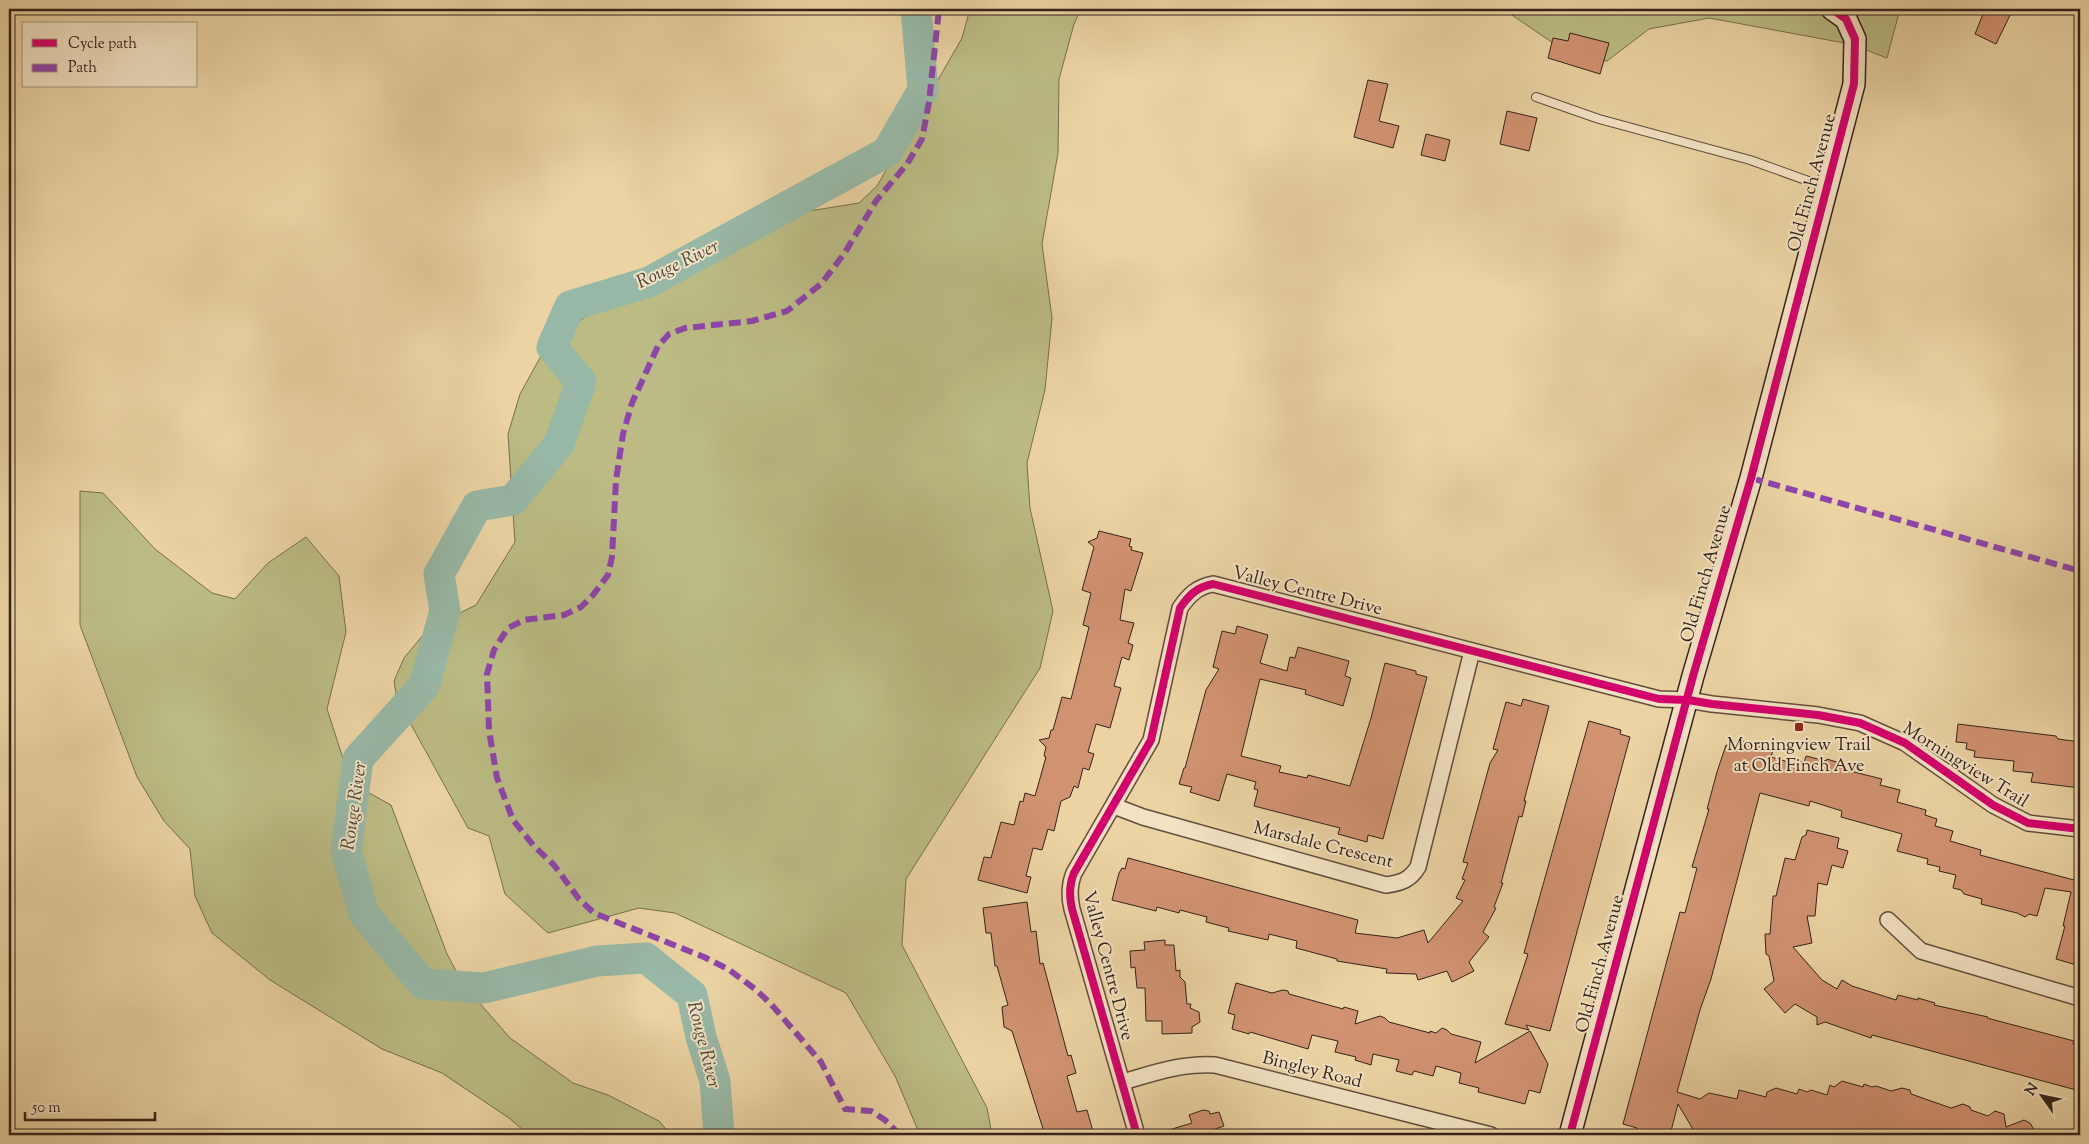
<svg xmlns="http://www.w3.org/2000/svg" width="2089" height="1144" viewBox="0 0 2089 1144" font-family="'Sorts Mill Goudy',serif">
  <rect width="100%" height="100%" fill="#ebd3a3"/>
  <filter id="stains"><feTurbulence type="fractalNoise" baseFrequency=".004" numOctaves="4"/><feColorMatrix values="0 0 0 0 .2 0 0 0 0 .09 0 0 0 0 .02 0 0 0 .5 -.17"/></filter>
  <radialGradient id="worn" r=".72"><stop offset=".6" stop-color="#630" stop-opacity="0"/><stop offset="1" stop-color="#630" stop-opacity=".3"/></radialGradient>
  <g fill="#bbbb83" stroke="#786e4e">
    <path d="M970,9H1081L1074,24L1059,79L1058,153L1042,244L1052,318L1045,390L1027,463L1030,508L1053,611L1040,668L906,879L902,945L987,1108L992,1135H920L895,1076L846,993L675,913L639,908L548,933L505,894L489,836L468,828L397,699L394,681L404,658L429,628L476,605L515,542L508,434L520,394L546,347L590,313L702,265L790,214L859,203L877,186L962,38Z"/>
    <path d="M1503,9H1900L1887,58L1850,44L1709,18L1649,29L1607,61L1578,60Z"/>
    <path d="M80,491L103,493L155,549L212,593L235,599L268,563L306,537L339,576L346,632L327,709L351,783L391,805L447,954L463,984L510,1038L573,1083L608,1095L659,1121L671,1135H529L509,1118L442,1073L382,1049L270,980L212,933L195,896L190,849L164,821L137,777L80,625Z"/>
  </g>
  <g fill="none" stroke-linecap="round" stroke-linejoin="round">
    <path stroke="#98b8a7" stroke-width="31" d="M719,1135L715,1081L701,1037L692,995L646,958L597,961L484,988L423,984L364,914L346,851L358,759L424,686L445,611L439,574L477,506L513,500L559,444L581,382L552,347L570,306L649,282L887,152L923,90L916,9"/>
  </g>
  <g fill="#d19272" stroke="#35221a">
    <path d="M1985,9H2013L1996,44L1975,34Z"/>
    <path d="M1570,33L1609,43L1600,74L1548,58L1553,38L1568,41Z"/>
    <path d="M1368,80L1388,84L1379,121L1399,126L1393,148L1354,137Z"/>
    <path d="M1507,111L1537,118L1529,151L1500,144Z"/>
    <path d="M1426,134L1450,140L1445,161L1421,155Z"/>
    <path d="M1099,531L1131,539L1129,546L1132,547L1131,550L1143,553L1131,591L1125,589L1120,620L1134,623L1128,643L1133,645L1129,660L1122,657L1114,686L1121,688L1110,728L1096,724L1088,752L1094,754L1089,770L1083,768L1078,788L1074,786L1070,797L1061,801L1054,831L1048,829L1042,850L1033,848L1026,876L1031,877L1027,893L978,880L984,857L991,858L1001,822L1014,825L1020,801L1023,802L1025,793L1035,796L1046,757L1044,756L1046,747L1039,740L1049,738L1051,730H1053L1062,697L1071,699L1089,627L1083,625L1091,593L1082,590L1094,547L1088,542L1097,538Z"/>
    <path d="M1237,626L1268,635L1260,663L1287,671L1290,657L1295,658L1298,647L1349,661L1345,676L1351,678L1343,706L1305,694L1306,690L1260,679L1241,756L1281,766L1279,772L1307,778L1308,775L1350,786L1371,718L1385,663L1416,671V674L1427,677L1383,839L1368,835L1367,842L1338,834L1340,828L1254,806L1258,790L1254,789L1256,782L1227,774L1219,801L1190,792L1192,787L1179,784L1184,768H1185L1206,690L1219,669L1213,667L1222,631L1235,634Z"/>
    <path d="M1523,699L1549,706L1524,801H1526L1522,817L1519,816L1501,883H1503L1494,907L1496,908L1483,932L1489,937L1469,962L1474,971L1452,982L1447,971L1418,980L1416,974L1386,973L1387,969L1337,961V959L1296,948L1297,941L1269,934L1268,940L1228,931L1229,928L1206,922L1207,917L1180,910L1179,913L1157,907L1156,911L1112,900L1119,873L1122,868L1125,869L1128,858L1358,920L1355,933L1397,938L1424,930L1428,943L1463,901L1456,898L1465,880L1462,879L1468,863L1463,862L1490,763L1498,750L1493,749L1506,702L1521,706Z"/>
    <path d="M1589,721L1621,730L1620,734L1630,737L1550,1031L1526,1025L1529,1030L1505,1024L1528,954L1524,953L1532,924Z"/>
    <path d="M1958,724L2056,736L2058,739L2080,742V788L2031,782L2033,773L2013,771L2014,761L1974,757L1975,751L1966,749L1967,743L1956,742Z"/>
    <path d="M1742,741L1773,750L1771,757L1799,765L1800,761L1804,763L1806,756L1826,761L1827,759L1843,764L1842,769L1882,779L1880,785L1900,790L1897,802L1926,810L1925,815L1937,819L1935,826L1953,831L1950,841L1981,850L1980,855L2074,880L2075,875H2080V966L2056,959L2065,926H2063L2071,892L2045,888L2037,916L2029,914L2025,917L2017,913L1981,904L1982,899L1964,894L1961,890L1953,888L1956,875L1939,871L1940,867L1927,864L1928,859L1897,851L1902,834L1841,817L1842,811L1810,801L1809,806L1760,793L1711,979L1700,1010L1677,1092L1700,1099L1709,1093L1737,1099L1739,1090L1766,1097L1767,1092L1776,1088L1797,1094L1799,1089L1807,1092L1811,1090L1827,1095L1830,1085L1834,1087L1842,1081L1863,1087L1864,1084L1872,1087L1876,1086L1891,1091L1902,1088L1910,1090L1911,1094L1951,1108L1963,1104L1970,1107L1971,1110L1988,1116L1995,1111L2004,1114L2006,1127L2024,1120L2030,1123L2037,1135H1831L1814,1129L1813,1133L1803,1130L1802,1135H1702V1132L1694,1131L1678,1104L1670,1135H1636L1637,1128L1623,1124L1680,912L1685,913L1697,868L1692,867L1709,809H1707L1717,772L1726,745L1740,749Z"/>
    <path d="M1807,830L1839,838L1837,848L1848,851L1843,868L1832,865L1827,885L1818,883L1815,916H1807L1812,943L1793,947L1822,980L1837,989L1842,980L1852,986L1896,1000L1898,995L1918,1000V998L1935,1003L1934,1005L1988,1017L1987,1018L2074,1041L2073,1044L2080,1045V1091L1872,1035L1871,1038L1825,1022L1817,1025V1017L1795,1004L1785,1013L1764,989L1774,981L1769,956L1766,954L1765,934H1770L1773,896H1776L1785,858L1795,860L1802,837L1806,835Z"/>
    <path d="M1027,902L1031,932L1036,931L1040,964L1043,963L1068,1056L1071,1055L1076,1073L1067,1076L1077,1112L1087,1110L1094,1135H1045L1012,1031L1004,1027L1002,1007L1008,1005L997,966H995L991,933H986L983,908Z"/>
    <path d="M1165,940V945H1174L1176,971L1180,970V977L1185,982L1187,1004H1191L1190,1008L1199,1012L1200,1022L1192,1027V1033L1162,1034V1021H1146L1145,988H1137L1135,967L1131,968L1130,951L1145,950L1144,942Z"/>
    <path d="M1236,983L1272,993L1283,990L1288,991L1289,994L1343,1009L1344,1007L1358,1011L1355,1024L1380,1016L1385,1018L1389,1022L1430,1033V1031L1436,1033L1442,1028L1447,1030L1451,1034L1481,1042L1475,1063L1530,1031L1548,1064L1540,1093L1529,1090L1525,1104L1478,1092L1479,1088L1459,1083L1461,1073L1436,1066L1433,1076L1414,1071L1412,1075L1396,1071L1399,1060L1373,1054L1371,1065L1355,1060L1356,1057L1335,1052L1338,1041L1312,1035L1308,1049L1250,1032L1249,1034L1232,1029L1235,1015L1228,1013Z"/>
    <path d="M1203,1110L1209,1111L1210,1114L1219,1112L1224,1126L1215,1129L1217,1135H1162V1132L1192,1123L1189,1115Z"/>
  </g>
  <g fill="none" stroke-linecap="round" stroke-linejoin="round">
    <g stroke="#624e3c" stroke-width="10">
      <path id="lane" d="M1536,97L1599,119L1750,160L1825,187"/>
    </g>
    <g stroke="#624e3c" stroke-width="18">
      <g id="street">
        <path d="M1114,806L1143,817L1386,885C1401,883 1410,880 1418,867L1472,651"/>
        <path d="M1888,920L1921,951L2080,998"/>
        <path d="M1123,1082C1154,1073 1182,1063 1215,1065L1491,1135"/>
        <path d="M1137,1135L1072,909C1069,896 1069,885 1074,873L1151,740L1180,608C1189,595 1197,587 1213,584L1659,699L1688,700L1712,704L1818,715L1860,723L1905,743L1993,805L2028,823L2080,829"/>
      </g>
    </g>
    <g stroke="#35221a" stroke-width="24">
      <path id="secondary" d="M1570,1135L1693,676L1751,478L1854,84L1855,39L1846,19L1832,9"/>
    </g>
    <use href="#lane" stroke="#f2e2c3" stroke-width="8"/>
    <use href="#street" stroke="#f2e2c3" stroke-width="15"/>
    <use href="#secondary" stroke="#f2e2c3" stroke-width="21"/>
    <g stroke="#8e44ad" stroke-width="6" stroke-dasharray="12 6" stroke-linecap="butt">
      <path d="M1751,478L2080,571"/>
      <path d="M900,1135L885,1120L871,1111L845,1109L821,1062L771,1004L755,989L728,969L704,957L594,913L579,899L554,865L534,846L513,820L497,778L489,730L487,674L494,650L508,628L524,620L564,615L581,607L593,595L608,575L612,557L616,480L623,434L632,403L658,346L669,334L685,328L752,321L787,311L821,284L844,254L876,201L907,164L922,139L929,102L939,9"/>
    </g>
    <g stroke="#f2e2c3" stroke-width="11">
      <g id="cycleway">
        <path d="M1137,1135L1072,909C1069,896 1069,885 1074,873L1151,740L1180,608C1189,595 1197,587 1213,584L1659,699L1688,700L1712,704L1818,715L1860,723L1905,743L1993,805L2028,823L2080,829"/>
        <path d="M1570,1135L1693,676L1751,478L1854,84L1855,39L1846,19L1832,9"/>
      </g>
    </g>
    <use href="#cycleway" stroke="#d6006c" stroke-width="8"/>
  </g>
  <rect fill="#8f2418" stroke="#f2e2c3" stroke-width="2" x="1794" y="722" width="10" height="10" rx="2.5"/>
  <g text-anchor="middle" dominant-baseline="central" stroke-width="4" stroke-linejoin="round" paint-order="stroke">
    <g font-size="18" fill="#35221a" stroke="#f2e2c3">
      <text transform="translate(1813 183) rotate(-75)">Old Finch Avenue</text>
      <text transform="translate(1707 574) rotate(-74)">Old Finch Avenue</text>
      <text transform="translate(1307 592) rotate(14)">Valley Centre Drive</text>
      <text transform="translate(1965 766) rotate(32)">Morningview Trail</text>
      <text transform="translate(1323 846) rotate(14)">Marsdale Crescent</text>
      <text transform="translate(1601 964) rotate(-75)">Old Finch Avenue</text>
      <text transform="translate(1107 966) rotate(75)">Valley Centre Drive</text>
      <text transform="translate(1312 1071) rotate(14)">Bingley Road</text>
    </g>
    <g font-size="18" fill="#35221a" stroke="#f2e2c3">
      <text x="1799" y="746">Morningview Trail<tspan x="1799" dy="21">at Old Finch Ave</tspan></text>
    </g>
    <g font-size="19" font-style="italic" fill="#4e483d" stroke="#f2e2c3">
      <text transform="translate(678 265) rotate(-26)">Rouge River</text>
      <text transform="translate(355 806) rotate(-82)">Rouge River</text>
      <text transform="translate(703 1045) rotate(76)">Rouge River</text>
    </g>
  </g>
  <rect width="2089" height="1144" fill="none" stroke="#ebd3a3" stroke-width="30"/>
  <rect x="10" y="10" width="2069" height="1124" fill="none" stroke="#35221a" stroke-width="2.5"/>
  <rect x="15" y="15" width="2059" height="1114" fill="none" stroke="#35221a"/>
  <rect x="22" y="22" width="175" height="65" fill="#f2e2c3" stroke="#a6957f"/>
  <rect x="32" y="39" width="25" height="8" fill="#d6006c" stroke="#a6957f"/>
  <text x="68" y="48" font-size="15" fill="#35221a">Cycle path</text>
  <rect x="32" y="64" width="25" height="8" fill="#8e44ad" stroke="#a6957f"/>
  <text x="68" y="72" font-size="15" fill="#35221a">Path</text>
  <g transform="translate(2042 1096) rotate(303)" stroke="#f2e2c3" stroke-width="4" paint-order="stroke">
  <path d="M0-4L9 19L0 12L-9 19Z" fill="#35221a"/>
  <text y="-8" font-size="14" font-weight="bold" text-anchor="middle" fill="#35221a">N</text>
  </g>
  <path d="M25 1112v8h130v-8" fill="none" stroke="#35221a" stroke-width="2.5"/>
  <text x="32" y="1112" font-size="15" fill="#35221a" stroke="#f2e2c3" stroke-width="4" paint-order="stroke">50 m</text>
  <rect width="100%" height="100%" filter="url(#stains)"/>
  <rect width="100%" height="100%" fill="url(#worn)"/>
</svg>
